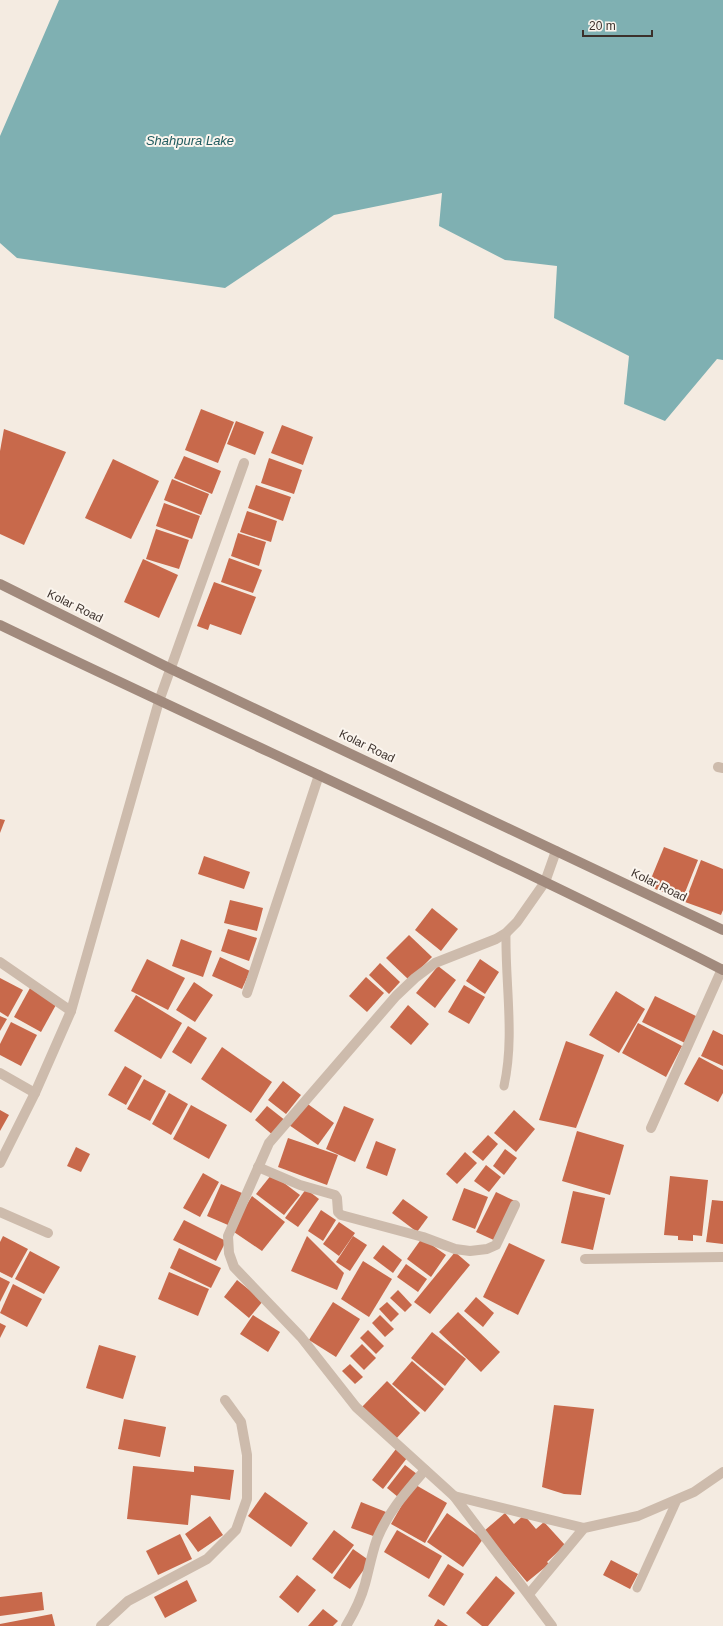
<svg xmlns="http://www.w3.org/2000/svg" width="723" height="1626" viewBox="0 0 723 1626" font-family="Arial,sans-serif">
  <rect width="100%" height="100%" fill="#f4ebe1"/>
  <path fill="#7fb0b2" d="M59,0H723V360L717,359L665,421L624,404L629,356L554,318L557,266L505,260L439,226L442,193L334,215L225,288L17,258L0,243V136Z"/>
  <g fill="#c8694b">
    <path d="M201,409L234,422L218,463L185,450Z"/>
    <path d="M236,421L264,432L255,455L227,444Z"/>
    <path d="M282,425L313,437L303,465L271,453Z"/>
    <path d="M4,429L66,452L24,545L0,534V451Z"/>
    <path d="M184,456L221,471L212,494L174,478Z"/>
    <path d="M269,458L302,470L294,494L261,483Z"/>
    <path d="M113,459L159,481L131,539L85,518Z"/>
    <path d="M172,479L209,494L201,515L164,500Z"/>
    <path d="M256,485L291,497L283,521L248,508Z"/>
    <path d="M164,503L200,516L192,539L156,526Z"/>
    <path d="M247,511L277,521L271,542L240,532Z"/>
    <path d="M156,529L189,540L179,569L146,559Z"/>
    <path d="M238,533L266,542L259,566L231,556Z"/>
    <path d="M229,558L262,570L253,593L221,582Z"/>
    <path d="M143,559L178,575L159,618L124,602Z"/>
    <path d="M214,582L256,597L241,635L210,624L208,630L197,626Z"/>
    <path d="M0,819L5,820L0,833Z"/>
    <path d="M664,847L698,860L682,900L648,886Z"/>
    <path d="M204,856L250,872L244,889L198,874Z"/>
    <path d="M701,860L723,869V910L721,915L685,902Z"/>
    <path d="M230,900L263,908L257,931L224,923Z"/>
    <path d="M432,908L458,929L441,951L415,930Z"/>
    <path d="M228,929L257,938L249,961L221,951Z"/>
    <path d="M409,935L432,957L409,980L386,958Z"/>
    <path d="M181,939L212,951L203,977L172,966Z"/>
    <path d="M220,957L250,971L242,989L212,976Z"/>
    <path d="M147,959L185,978L168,1010L131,991Z"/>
    <path d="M480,959L499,972L485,994L466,981Z"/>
    <path d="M380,963L400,982L389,994L369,975Z"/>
    <path d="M438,966L456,980L435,1008L416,993Z"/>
    <path d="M366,977L384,993L367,1012L349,996Z"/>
    <path d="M0,978L23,990L8,1017L0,1012Z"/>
    <path d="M194,982L213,995L195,1022L176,1010Z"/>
    <path d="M464,985L485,997L469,1024L448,1012Z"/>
    <path d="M30,988L57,1003L41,1032L14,1017Z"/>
    <path d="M616,991L645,1009L619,1053L589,1035Z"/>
    <path d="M136,995L182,1023L161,1059L114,1031Z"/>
    <path d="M655,996L698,1017L685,1043L642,1022Z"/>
    <path d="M408,1005L429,1024L411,1045L390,1027Z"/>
    <path d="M0,1016L7,1019L0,1031Z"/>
    <path d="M11,1022L37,1035L21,1066L0,1055V1044Z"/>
    <path d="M638,1023L682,1046L666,1077L622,1053Z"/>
    <path d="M188,1026L207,1038L191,1064L172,1052Z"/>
    <path d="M713,1030L723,1035V1066L701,1056Z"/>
    <path d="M566,1041L604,1055L576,1128L539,1120Z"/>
    <path d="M222,1047L272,1082L251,1113L201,1079Z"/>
    <path d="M699,1057L723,1070V1093L718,1102L684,1084Z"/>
    <path d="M125,1066L142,1076L126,1105L108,1095Z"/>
    <path d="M144,1079L166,1091L150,1121L127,1109Z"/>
    <path d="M283,1081L301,1095L286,1114L268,1100Z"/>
    <path d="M169,1093L188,1104L171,1135L152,1124Z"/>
    <path d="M305,1102L334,1123L318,1145L289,1125Z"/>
    <path d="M191,1105L227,1125L209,1159L173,1139Z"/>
    <path d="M267,1106L286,1121L274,1136L255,1120Z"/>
    <path d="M344,1106L374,1119L355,1162L326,1149Z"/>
    <path d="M0,1110L9,1115L0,1131Z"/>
    <path d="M514,1110L535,1129L516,1152L494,1133Z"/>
    <path d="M577,1131L624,1145L610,1195L562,1181Z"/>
    <path d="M488,1135L498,1144L483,1161L472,1152Z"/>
    <path d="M288,1138L338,1155L327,1185L278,1167Z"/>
    <path d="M376,1141L396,1149L387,1176L366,1168Z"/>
    <path d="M76,1147L90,1154L81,1172L67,1166Z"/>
    <path d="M505,1149L517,1158L504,1175L493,1166Z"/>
    <path d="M465,1152L477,1163L457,1184L446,1174Z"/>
    <path d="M486,1165L501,1177L489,1192L474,1181Z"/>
    <path d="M203,1173L219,1182L200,1217L183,1208Z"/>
    <path d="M272,1174L300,1195L284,1215L256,1194Z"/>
    <path d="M670,1176L708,1180L702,1236L693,1235V1241L678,1240V1236L664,1235Z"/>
    <path d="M221,1184L242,1193L228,1225L207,1216Z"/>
    <path d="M464,1188L488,1197L475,1229L452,1220Z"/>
    <path d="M306,1189L319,1199L298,1227L285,1218Z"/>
    <path d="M573,1191L605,1198L593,1250L561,1243Z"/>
    <path d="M496,1192L515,1201L496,1241L476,1232Z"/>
    <path d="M252,1196L285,1222L262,1251L231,1230Z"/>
    <path d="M403,1199L428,1217L417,1232L392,1213Z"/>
    <path d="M712,1200L723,1201V1244L706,1242Z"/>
    <path d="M321,1210L336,1220L323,1241L308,1231Z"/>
    <path d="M184,1220L226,1241L216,1261L173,1240Z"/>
    <path d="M339,1222L355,1233L339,1256L323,1244Z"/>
    <path d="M3,1236L28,1249L12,1278L0,1272V1242Z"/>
    <path d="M307,1236L344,1273L337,1290L291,1271Z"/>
    <path d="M353,1236L367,1245L350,1271L336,1262Z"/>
    <path d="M422,1238L446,1255L431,1277L407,1259Z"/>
    <path d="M509,1243L545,1260L518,1315L483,1297Z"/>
    <path d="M383,1245L402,1260L393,1273L373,1258Z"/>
    <path d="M179,1248L221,1268L211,1288L170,1268Z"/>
    <path d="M30,1251L60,1267L44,1294L15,1279Z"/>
    <path d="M455,1252L470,1265L430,1314L414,1302Z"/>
    <path d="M363,1261L392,1279L369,1317L341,1299Z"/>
    <path d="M406,1264L427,1279L418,1292L397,1277Z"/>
    <path d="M169,1272L209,1289L198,1316L158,1299Z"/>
    <path d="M0,1277L10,1282L0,1302Z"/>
    <path d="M237,1280L263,1301L249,1318L224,1297Z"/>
    <path d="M13,1284L42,1299L27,1327L0,1313Z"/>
    <path d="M398,1290L412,1305L405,1312L390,1298Z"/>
    <path d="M476,1297L494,1313L483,1327L464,1311Z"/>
    <path d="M333,1302L360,1319L336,1357L309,1340Z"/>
    <path d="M387,1302L399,1314L391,1322L379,1309Z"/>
    <path d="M458,1312L500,1352L481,1372L439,1332Z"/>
    <path d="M253,1315L280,1332L268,1352L240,1334Z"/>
    <path d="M380,1315L394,1329L385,1337L372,1323Z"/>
    <path d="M0,1323L6,1326L0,1338Z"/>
    <path d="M368,1330L384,1346L376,1354L360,1338Z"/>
    <path d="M432,1332L466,1359L445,1386L411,1358Z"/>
    <path d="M362,1344L376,1358L364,1370L350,1356Z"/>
    <path d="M99,1345L136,1356L123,1399L86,1388Z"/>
    <path d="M412,1361L444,1389L425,1412L392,1384Z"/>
    <path d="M350,1364L363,1377L355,1384L342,1371Z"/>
    <path d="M387,1381L420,1413L395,1440L361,1408Z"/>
    <path d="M554,1405L594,1409L581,1495L564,1494L542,1487Z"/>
    <path d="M124,1419L166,1427L160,1457L118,1449Z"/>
    <path d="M396,1449L407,1458L383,1489L372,1480Z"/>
    <path d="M405,1465L417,1474L398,1497L387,1488Z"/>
    <path d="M133,1466L194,1472V1466L234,1470L230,1500L191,1495L188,1525L127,1519Z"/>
    <path d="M414,1484L447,1503L425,1543L391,1524Z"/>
    <path d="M265,1492L308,1523L291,1547L248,1516Z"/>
    <path d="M361,1502L386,1512L376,1537L351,1528Z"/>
    <path d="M447,1513L483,1539L463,1567L427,1542Z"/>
    <path d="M505,1513L514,1524L524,1515L536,1529L544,1522L565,1545L547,1562L549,1564L527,1582L484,1531Z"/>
    <path d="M210,1516L223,1535L198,1552L185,1534Z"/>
    <path d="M334,1530L354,1545L332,1574L312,1559Z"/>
    <path d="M397,1530L442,1556L429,1579L384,1552Z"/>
    <path d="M180,1534L192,1559L158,1575L146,1551Z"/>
    <path d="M353,1549L370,1561L350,1589L333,1578Z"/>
    <path d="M611,1560L638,1574L630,1589L603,1575Z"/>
    <path d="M448,1564L464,1574L444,1606L428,1596Z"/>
    <path d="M297,1575L316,1590L298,1613L279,1597Z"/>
    <path d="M496,1576L515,1593L488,1626H482L466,1613Z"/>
    <path d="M187,1580L197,1601L165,1618L154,1597Z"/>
    <path d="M42,1592L44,1610L0,1616V1597Z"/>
    <path d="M323,1609L338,1621L333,1626H308Z"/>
    <path d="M52,1614L55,1626H0V1624Z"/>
    <path d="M438,1619L448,1626H434Z"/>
  </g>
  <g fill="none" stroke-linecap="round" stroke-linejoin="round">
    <g stroke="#cdbbac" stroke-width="9">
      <path d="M504,1086C515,1036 505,984 506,933"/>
      <path d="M637,1588L677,1500"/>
    </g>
    <g stroke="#cdbbac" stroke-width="10">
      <path d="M718,767L723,768"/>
      <path d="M0,962L71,1011"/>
      <path d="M247,993L319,775"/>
      <path d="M0,1073L35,1093"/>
      <path d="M651,1128L722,969"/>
      <path d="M0,1163L35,1093L71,1011L159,701L244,463"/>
      <path d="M258,1167L300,1185L335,1195L337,1198L338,1212L341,1215L423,1237L455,1249L470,1251L487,1249L496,1245L515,1205"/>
      <path d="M0,1212L48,1233"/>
      <path d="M585,1259L723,1257"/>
      <path d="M454,1496L584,1528"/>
      <path d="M529,1594L584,1528L638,1516L694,1492L723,1472"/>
      <path d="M101,1626L128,1601L207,1559L236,1530L247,1499V1455L241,1422L225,1400"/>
      <path d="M346,1626C354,1613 361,1599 365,1584C369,1569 372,1553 377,1539C388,1512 406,1492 425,1470"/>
      <path d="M552,1626L454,1496L356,1407L301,1337L234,1267L229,1253L228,1236L269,1143L396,996L415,978L435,963L496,939L506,933L517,922L545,882L556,851"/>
    </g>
    <g stroke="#a18a7d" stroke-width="10">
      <path d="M0,584L171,669L723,930"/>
      <path d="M0,625C241,741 485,849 723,970"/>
    </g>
  </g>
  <g text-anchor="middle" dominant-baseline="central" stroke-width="4" stroke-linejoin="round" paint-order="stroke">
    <g font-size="12" fill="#3b302b" stroke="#fbf5ee">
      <text transform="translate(75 606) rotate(26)">Kolar Road</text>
      <text transform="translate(367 746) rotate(26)">Kolar Road</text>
      <text transform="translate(659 885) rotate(26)">Kolar Road</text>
    </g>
    <g font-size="13" font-style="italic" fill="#1f5a5e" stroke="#fbf5ee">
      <text x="190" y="140">Shahpura Lake</text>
    </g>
  </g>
  <path d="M583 30v6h69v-6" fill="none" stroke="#3b302b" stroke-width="2"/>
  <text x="589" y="30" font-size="12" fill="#3b302b" stroke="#fbf5ee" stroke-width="3" paint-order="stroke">20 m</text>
</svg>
